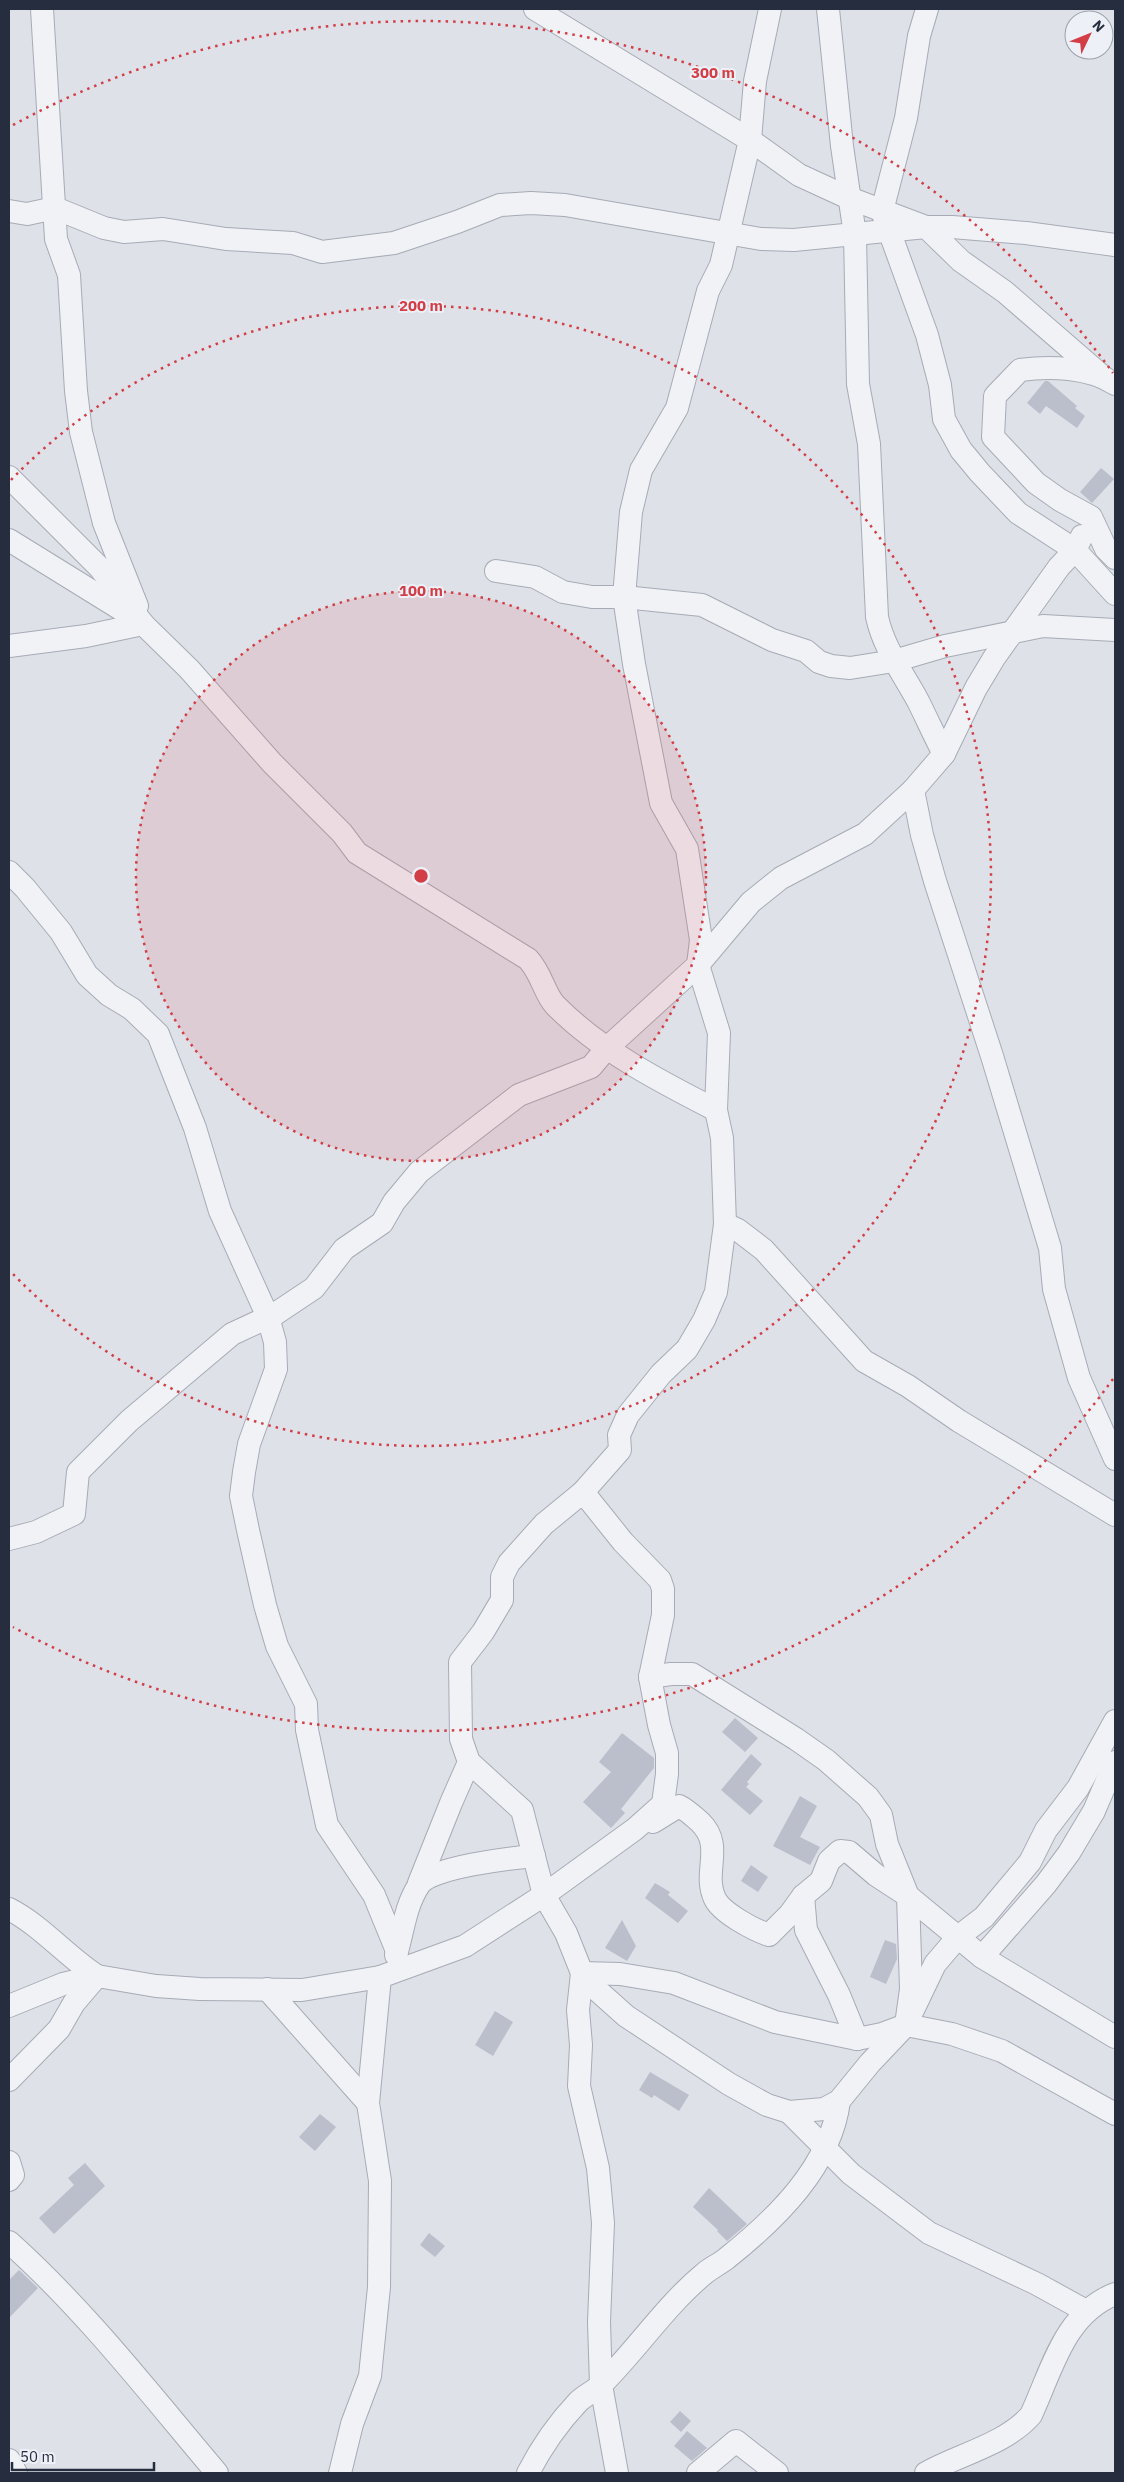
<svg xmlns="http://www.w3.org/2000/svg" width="1124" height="2482" viewBox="0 0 1124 2482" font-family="'IBM Plex Sans',sans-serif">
  <rect width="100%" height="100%" fill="#dee1e8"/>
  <g fill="#bbbfcb">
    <path d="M1045,381H1048L1077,406L1075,408L1085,416L1077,428L1046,406L1040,414L1027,403Z"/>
    <path d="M1101,468L1114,479L1092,503L1080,492Z"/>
    <path d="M735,1718L758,1738L745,1752L722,1732Z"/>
    <path d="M622,1733L654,1758V1768L621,1809L625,1813L611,1828L583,1802L611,1772L599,1762Z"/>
    <path d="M751,1754L762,1764L747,1782L749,1784L746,1787L763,1801L750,1815L721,1790Z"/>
    <path d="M800,1796L817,1806L800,1837L820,1847L810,1865L773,1846Z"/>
    <path d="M751,1865L768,1877L758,1892L741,1881Z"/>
    <path d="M655,1883L670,1892L668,1895L688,1911L678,1923L645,1898Z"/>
    <path d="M622,1920L636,1946L627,1961L605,1948Z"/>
    <path d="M885,1940L896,1944L897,1959L886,1984L870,1977Z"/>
    <path d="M495,2011L513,2022L493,2056L475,2045Z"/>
    <path d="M650,2072L689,2095L679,2111L654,2095L652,2098L639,2090Z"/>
    <path d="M320,2114L336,2127L315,2151L299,2137Z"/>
    <path d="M85,2163L105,2186L54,2234L39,2218L74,2185L68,2178Z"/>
    <path d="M709,2188L747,2224L727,2241L717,2231L718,2230L693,2207Z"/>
    <path d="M429,2233L445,2246L435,2257L420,2245Z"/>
    <path d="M19,2270L38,2288L9,2318V2280Z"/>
    <path d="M680,2411L691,2421L681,2432L670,2422Z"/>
    <path d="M687,2431L707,2448L692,2461L674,2446Z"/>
  </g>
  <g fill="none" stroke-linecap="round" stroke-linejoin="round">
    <g stroke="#a7abb5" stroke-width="24">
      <g id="minor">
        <path d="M42,9L56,239L69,275L76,391L81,432L104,523L137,606"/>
        <path d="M535,9L750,140L799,175L849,198L926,227L961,261L1005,292L1102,376"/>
        <path d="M828,9L842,146L855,235L858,384L869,444L877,617C884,649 903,673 918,701C927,719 935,737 944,754L913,790"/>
        <path d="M927,9L919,36L906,118L882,211L927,335L940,385L944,419L961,450L980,473L1018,513L1075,550L1115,594"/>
        <path d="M9,211L27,214L55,208L104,228L124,232L163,229L226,239L293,243L322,252L394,243L457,222L500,205L531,203L565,205L761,239L794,240L926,227H952L1026,233L1115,245"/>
        <path d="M1115,384C1089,367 1050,366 1020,370L995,396L993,437L1036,483L1060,500L1091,517L1106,549L1115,558"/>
        <path d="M9,477L100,568L143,624L189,669L272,763L342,833L357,853L528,959C542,974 544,993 555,1005C599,1050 661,1082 716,1110"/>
        <path d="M9,540L127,613"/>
        <path d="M496,571L535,577L563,592L592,597H624L702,605L772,640L806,651L819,662L831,666L850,668L894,661L945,646L1043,626L1115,630"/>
        <path d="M9,646L86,636L143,624"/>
        <path d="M944,754L976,688L994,658L1059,567L1075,550L1082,536"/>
        <path d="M9,872L25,888L61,932L87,975L109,995L132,1009L158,1034L195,1128L220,1211L268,1317L275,1342L276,1369L249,1444L244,1472L241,1496L248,1530L265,1605L277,1646L306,1704L307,1730L327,1825L374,1895L397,1951"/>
        <path d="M725,1224L738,1230L764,1250L864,1361L908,1386L959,1421L1115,1515"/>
        <path d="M583,1492L620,1450L619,1435L628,1415L661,1374L687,1349L704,1320L716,1292L725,1224L722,1138L716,1110L719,1033L698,965L701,940L687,849L661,803L634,664L624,597L631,512L641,470L677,408L708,291L721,265L750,140L755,81L770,9"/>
        <path d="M9,1539L36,1532L74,1514L78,1472L129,1421L232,1334L275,1314L314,1288L344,1249L382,1223L394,1202L419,1172L519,1095L591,1067L607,1048L698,965L751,902L781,878L865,834L913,790L922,835L935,881L992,1056L1050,1248L1054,1289L1079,1378L1115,1459"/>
        <path d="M671,1674H692L796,1739L826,1760L868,1797L881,1815L887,1844L908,1896L911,1989L906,2025L870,2063L839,2101L824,2109L789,2112L767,2105L729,2084L626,2016L598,1991L582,1973L566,1933L544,1895L635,1829L663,1804L667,1774V1753L659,1725L650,1677Z"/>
        <path d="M653,1822L679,1806C687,1810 693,1816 700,1822C725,1846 702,1872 715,1899C722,1913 754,1930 769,1935L790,1914L803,1896L821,1881L829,1861L840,1851L849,1852L876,1875L908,1896L982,1957L1115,2037"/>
        <path d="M419,1883L451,1803L469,1762"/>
        <path d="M803,1896L806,1930L839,1995L857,2039"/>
        <path d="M9,1909C42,1926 66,1956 97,1976"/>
        <path d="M396,1955C403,1932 405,1906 419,1885C430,1867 512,1858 534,1856"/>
        <path d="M982,1957L1046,1884L1069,1853L1094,1811L1115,1762"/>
        <path d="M267,1989L368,2103"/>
        <path d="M9,2006L63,1984L97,1976L156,1986L200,1989L302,1990L380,1977L465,1946L544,1895L522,1810L469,1762L461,1739L460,1662L483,1632L502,1600V1577L509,1563L544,1524L583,1492L623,1542L660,1580L663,1589V1615L650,1677"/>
        <path d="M913,2010L935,1964L958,1937L984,1917L1030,1862L1046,1830L1078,1788L1115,1721"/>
        <path d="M9,2080L59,2029L74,2003L97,1976"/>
        <path d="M789,2112L851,2174L929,2233L1037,2284L1086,2311"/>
        <path d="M9,2162L13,2175L9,2180"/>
        <path d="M9,2242C86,2311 150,2394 217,2473"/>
        <path d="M9,2460L16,2473"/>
        <path d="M340,2473L352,2424L370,2376L379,2287L380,2181L368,2103L380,1977"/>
        <path d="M528,2473C541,2448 558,2423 578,2402C585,2395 595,2391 602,2384C638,2348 666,2305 705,2273C712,2267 720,2264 727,2258C776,2219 831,2166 839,2101"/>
        <path d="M617,2473L601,2385L599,2322L603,2223L598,2168L579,2086L581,2045L578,2010L582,1973L620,1974L674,1983L775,2022L857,2039L882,2034L906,2025L952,2034L1002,2051L1115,2114"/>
        <path d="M698,2473L736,2441L777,2473"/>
        <path d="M926,2473C960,2454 1006,2444 1031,2415C1052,2370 1064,2314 1115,2294"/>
      </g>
    </g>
    <use href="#minor" stroke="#f0f2f6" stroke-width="22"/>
  </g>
  <circle cx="421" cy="876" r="285" fill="#d33d45" fill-opacity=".12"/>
  <g fill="none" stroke="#d33d45" stroke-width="2.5" stroke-dasharray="2.5 5">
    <circle cx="421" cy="876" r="285"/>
    <path d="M11 480A570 570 0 1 1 11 1272"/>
    <path d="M1113 1379A855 855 0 0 1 13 1627M13 125A855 855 0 0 1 1113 373"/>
  </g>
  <circle cx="421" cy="876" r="8" fill="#d33d45" stroke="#edf0f6" stroke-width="2.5"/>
  <g font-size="15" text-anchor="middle" font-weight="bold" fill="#d33d45" stroke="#edf0f6" stroke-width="4" stroke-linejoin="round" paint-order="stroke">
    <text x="713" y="78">300 m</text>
    <text x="421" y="311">200 m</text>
    <text x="421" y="596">100 m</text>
  </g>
  <rect width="1124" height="2482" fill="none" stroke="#262d3f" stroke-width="20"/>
  <g transform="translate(1089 35) rotate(47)"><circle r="24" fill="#edf0f6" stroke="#9da2ad"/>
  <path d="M0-4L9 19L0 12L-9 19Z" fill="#d33d45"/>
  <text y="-8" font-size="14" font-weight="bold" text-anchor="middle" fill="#262d3f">N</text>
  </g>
  <path d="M12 2462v8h142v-8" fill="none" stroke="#262d3f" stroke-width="2.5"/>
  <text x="20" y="2462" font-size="15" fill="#262d3f" stroke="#edf0f6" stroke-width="4" paint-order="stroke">50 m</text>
</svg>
